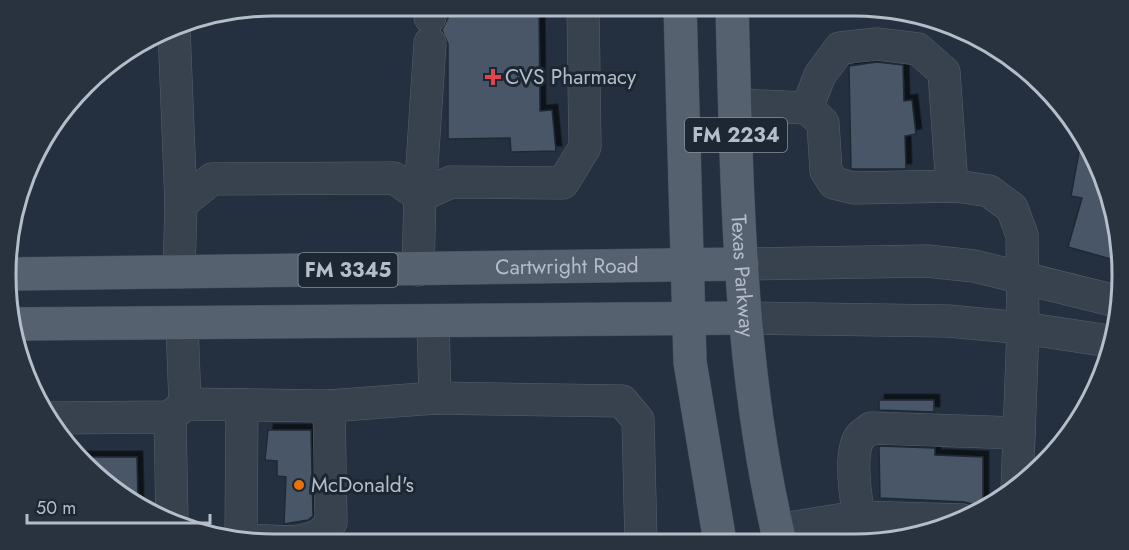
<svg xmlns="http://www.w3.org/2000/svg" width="1129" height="550" viewBox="0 0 1129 550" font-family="Jost,sans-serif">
  <defs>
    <filter id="shadow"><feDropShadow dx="5.5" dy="-5.5" stdDeviation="0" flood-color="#0009"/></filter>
  </defs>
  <rect width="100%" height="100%" fill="#24303f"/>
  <g fill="#4a5768" stroke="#1f2936" stroke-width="1.5" filter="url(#shadow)">
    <path d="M448,6H539L540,111L552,110L556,151L511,152L510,138L448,139V44L442,30L448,18Z"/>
    <path d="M877,62L903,65L904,101L912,100L916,134L905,136L906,169H851L849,66Z"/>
    <path d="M1081,141L1109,188L1118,261L1068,247L1082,198L1071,196Z"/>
    <path d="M879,400H934V412L879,410Z"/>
    <path d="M268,430H311L313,516L308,520L284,524L286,477L277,476V461L265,460Z"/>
    <path d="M879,446L935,448V455L983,457V508L979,511L972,504L964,502L880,498Z"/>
    <path d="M79,457H137L138,503L85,465Z"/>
  </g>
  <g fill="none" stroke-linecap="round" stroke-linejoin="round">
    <g stroke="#56606c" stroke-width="33">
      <g id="minor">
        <path d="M430,6V17"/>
        <path d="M174,28L181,204"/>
        <path d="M735,105L807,108L823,123L826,171L834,183L854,188L956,186L989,191L1012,208L1022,235L1023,328L1017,489"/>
        <path d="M807,108L820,75L840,48L877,44L918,49L944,72L952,186"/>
        <path d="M420,196L430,43"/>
        <path d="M742,264L927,261L974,266L1120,302"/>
        <path d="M418,270L420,196L451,182L563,183L585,147L583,6"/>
        <path d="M179,272L181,204L212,179L394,178L420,196"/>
        <path d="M745,318L948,321L1023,328L1109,341"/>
        <path d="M433,322L435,398"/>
        <path d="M182,323L185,404L329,406L435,398L622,401L638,420L641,542"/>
        <path d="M170,417L172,521"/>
        <path d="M51,418L170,417L185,404"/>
        <path d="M777,530L857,517L963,520"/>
        <path d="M241,539L242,405"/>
        <path d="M245,540C270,540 318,550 331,522L329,406"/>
        <path d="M865,542C859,521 846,455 860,437C862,434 868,431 871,428L1019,433"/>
      </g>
    </g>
    <g stroke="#414b58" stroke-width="34">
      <g id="major">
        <path d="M680,6L690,362L720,542"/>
        <path id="s1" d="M732,6C737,186 738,367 780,542"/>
        <path id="s2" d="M9,274L742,264"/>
        <path d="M13,324L745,318"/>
      </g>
    </g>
    <use href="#minor" stroke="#38424f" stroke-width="32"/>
    <use href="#major" stroke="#56616f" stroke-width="33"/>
  </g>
  <path fill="#e0444e" stroke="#1d2734" stroke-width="2" d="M490 68h6v6h6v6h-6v6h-6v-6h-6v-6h6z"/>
  <circle fill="#e8710a" stroke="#1d2734" stroke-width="2" cx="299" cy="485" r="6"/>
  <g text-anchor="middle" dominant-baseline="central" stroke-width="6" stroke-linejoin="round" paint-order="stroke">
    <g fill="#1d2734" stroke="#87909c" stroke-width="1.5">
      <rect x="685" y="118" width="102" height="34" rx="4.5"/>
      <rect x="298.5" y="253" width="99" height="34" rx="4.5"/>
    </g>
    <g font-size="20" font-weight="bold" fill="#b4bdc9">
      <text x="736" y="135">FM 2234</text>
      <text x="348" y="270">FM 3345</text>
    </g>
    <g font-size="21" fill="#b4bdc9" stroke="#1d2734" text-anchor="start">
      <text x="505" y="77">CVS Pharmacy</text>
      <text x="311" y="485">McDonald's</text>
    </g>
    <g font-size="21" fill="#b4bdc9" stroke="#1d2734">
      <text stroke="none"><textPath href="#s2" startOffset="558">Cartwright Road</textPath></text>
      <text stroke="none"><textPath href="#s1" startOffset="270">Texas Parkway</textPath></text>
    </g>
  </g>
  <path d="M0 0H1129V550H0ZM274 16H854A258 258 0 0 1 1112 274V276A258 258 0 0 1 854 534H274A258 258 0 0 1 16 276V274A258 258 0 0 1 274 16Z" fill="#293340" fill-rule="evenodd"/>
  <path fill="none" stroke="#b4bdc9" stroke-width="3" d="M274 16H854A258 258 0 0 1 1112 274V276A258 258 0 0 1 854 534H274A258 258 0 0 1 16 276V274A258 258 0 0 1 274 16Z"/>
  <path d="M27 514v9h183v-9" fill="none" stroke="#b4bdc9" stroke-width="3"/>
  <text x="36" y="514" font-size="18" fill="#b4bdc9" stroke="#1d2734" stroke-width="4.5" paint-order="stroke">50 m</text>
</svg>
